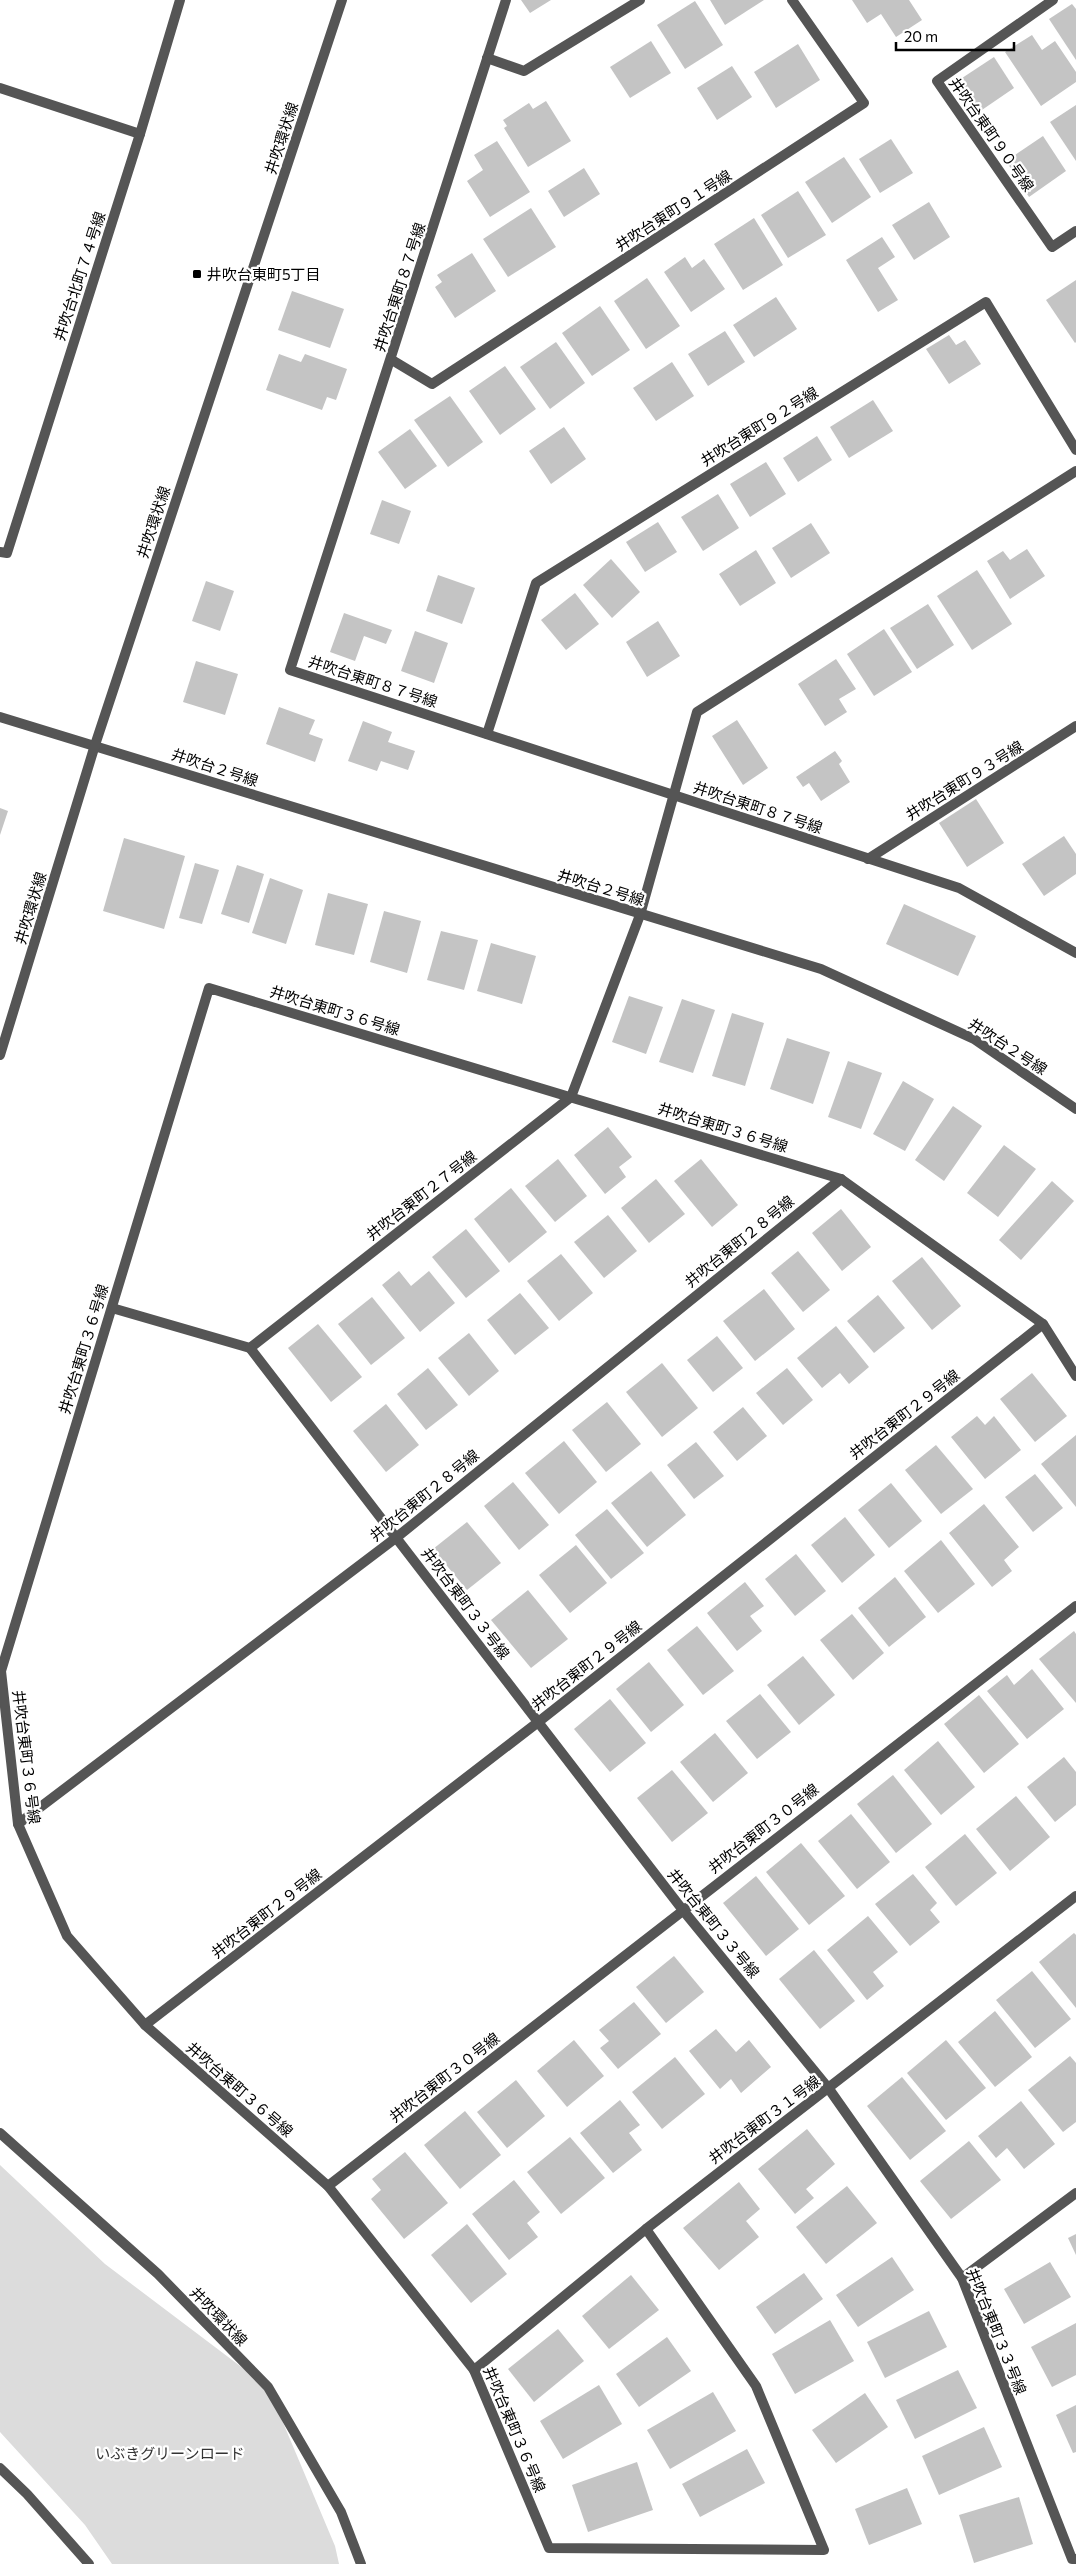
<svg xmlns="http://www.w3.org/2000/svg" width="1076" height="2564" viewBox="0 0 1076 2564" font-family="Commissioner,'Noto Sans JP',sans-serif">
  <rect width="100%" height="100%" fill="#fff"/>
  <path fill="#dcdcdc" d="M0,2165L105,2264L268,2387L335,2546L339,2564H112L85,2525L0,2432Z"/>
  <g fill="#c4c4c4">
    <path d="M521,0H551L530,13Z"/>
    <path d="M710,0H764L725,25Z"/>
    <path d="M852,0H909L922,20L896,37L881,14L867,23Z"/>
    <path d="M695,1L723,45L685,69L657,25Z"/>
    <path d="M1072,4L1076,9V60L1049,19Z"/>
    <path d="M1032,35L1042,50L1055,41L1076,72V82L1041,106L1005,52Z"/>
    <path d="M651,41L671,73L630,98L610,67Z"/>
    <path d="M798,44L820,80L776,108L754,72Z"/>
    <path d="M994,57L1014,88L976,114L956,82Z"/>
    <path d="M732,66L752,97L717,120L697,88Z"/>
    <path d="M546,101L571,141L528,167L504,128L507,126L503,120L529,103L533,109Z"/>
    <path d="M1076,105V161L1050,122Z"/>
    <path d="M1043,136L1066,171L1029,197L1006,161Z"/>
    <path d="M891,139L913,173L880,193L859,159Z"/>
    <path d="M497,141L530,192L490,217L467,181L483,170L474,155Z"/>
    <path d="M844,157L871,197L832,223L805,182Z"/>
    <path d="M584,168L600,194L564,217L548,191Z"/>
    <path d="M798,191L826,235L788,258L761,215Z"/>
    <path d="M929,202L950,237L914,260L892,225Z"/>
    <path d="M531,208L556,247L508,277L483,239Z"/>
    <path d="M754,218L783,265L743,290L714,244Z"/>
    <path d="M882,237L895,257L878,268L898,300L878,312L846,260Z"/>
    <path d="M472,253L496,291L455,318L435,287L442,282L437,275Z"/>
    <path d="M685,257L692,268L704,259L725,289L691,312L664,272Z"/>
    <path d="M647,278L680,326L646,349L614,301Z"/>
    <path d="M1076,280V342L1075,343L1046,300Z"/>
    <path d="M292,291L344,309L330,348L278,330Z"/>
    <path d="M776,297L797,329L754,357L733,325Z"/>
    <path d="M600,306L630,350L592,376L562,333Z"/>
    <path d="M725,331L745,362L708,386L688,354Z"/>
    <path d="M949,335L956,345L965,340L981,364L949,384L926,349Z"/>
    <path d="M556,342L585,383L550,409L520,367Z"/>
    <path d="M279,354L301,362L305,354L347,369L336,400L327,397L322,410L266,390Z"/>
    <path d="M672,362L694,396L656,421L633,388Z"/>
    <path d="M505,366L536,409L500,435L469,391Z"/>
    <path d="M450,396L483,442L448,467L414,420Z"/>
    <path d="M873,400L893,431L849,458L830,427Z"/>
    <path d="M564,427L586,459L551,484L529,451Z"/>
    <path d="M410,429L437,466L405,489L378,452Z"/>
    <path d="M817,436L832,460L798,482L783,458Z"/>
    <path d="M766,462L786,494L750,517L730,484Z"/>
    <path d="M718,494L739,528L703,551L681,517Z"/>
    <path d="M382,500L411,511L399,544L370,534Z"/>
    <path d="M658,522L677,552L645,572L626,542Z"/>
    <path d="M811,523L830,553L791,578L772,548Z"/>
    <path d="M1027,549L1045,576L1010,599L987,561L1003,551L1010,560Z"/>
    <path d="M756,550L776,583L740,606L719,574Z"/>
    <path d="M611,559L640,592L612,618L583,585Z"/>
    <path d="M977,570L1012,624L972,650L937,596Z"/>
    <path d="M438,575L475,588L462,624L426,611Z"/>
    <path d="M206,581L234,591L220,631L192,621Z"/>
    <path d="M575,593L599,624L566,650L541,620Z"/>
    <path d="M928,604L954,645L917,669L890,628Z"/>
    <path d="M344,613L392,630L386,644L364,636L355,661L330,652Z"/>
    <path d="M658,621L680,656L647,677L626,642Z"/>
    <path d="M884,629L912,672L874,696L847,654Z"/>
    <path d="M415,631L448,643L434,683L401,671Z"/>
    <path d="M836,659L856,689L839,699L847,712L825,726L798,684Z"/>
    <path d="M196,661L238,674L225,715L183,702Z"/>
    <path d="M279,707L315,720L309,734L323,739L315,762L266,744Z"/>
    <path d="M737,720L768,768L743,785L712,736Z"/>
    <path d="M363,721L392,732L388,742L415,751L408,770L381,761L377,771L348,761Z"/>
    <path d="M835,751L842,761L839,764L850,782L821,801L809,783L803,787L796,777Z"/>
    <path d="M976,799L1004,843L967,867L939,823Z"/>
    <path d="M0,808L8,811L0,835Z"/>
    <path d="M1064,836L1076,854V874L1044,896L1022,864Z"/>
    <path d="M124,838L185,856L164,929L103,911Z"/>
    <path d="M195,863L219,870L202,924L179,918Z"/>
    <path d="M237,865L264,874L249,923L221,914Z"/>
    <path d="M270,878L303,890L286,944L252,933Z"/>
    <path d="M328,893L368,904L354,955L315,945Z"/>
    <path d="M904,904L976,936L958,976L886,944Z"/>
    <path d="M384,911L421,921L407,973L370,962Z"/>
    <path d="M441,931L478,940L464,990L427,980Z"/>
    <path d="M491,943L536,956L522,1004L477,991Z"/>
    <path d="M629,996L663,1007L646,1054L612,1042Z"/>
    <path d="M682,999L715,1010L693,1073L659,1062Z"/>
    <path d="M732,1013L764,1023L745,1086L712,1076Z"/>
    <path d="M787,1038L830,1052L813,1104L770,1089Z"/>
    <path d="M848,1061L882,1073L861,1129L828,1117Z"/>
    <path d="M903,1081L934,1099L905,1151L873,1134Z"/>
    <path d="M953,1106L982,1126L944,1181L915,1160Z"/>
    <path d="M608,1127L632,1157L619,1167L626,1177L605,1194L574,1155Z"/>
    <path d="M1004,1145L1036,1169L998,1217L967,1193Z"/>
    <path d="M558,1159L587,1196L555,1222L525,1186Z"/>
    <path d="M701,1159L738,1205L712,1227L674,1181Z"/>
    <path d="M656,1179L685,1214L649,1243L621,1208Z"/>
    <path d="M1052,1181L1074,1201L1021,1260L999,1240Z"/>
    <path d="M511,1188L547,1232L509,1263L474,1219Z"/>
    <path d="M841,1209L871,1247L842,1271L812,1233Z"/>
    <path d="M608,1215L637,1251L604,1278L574,1242Z"/>
    <path d="M466,1229L500,1271L466,1298L432,1257Z"/>
    <path d="M798,1251L830,1290L803,1312L771,1273Z"/>
    <path d="M561,1254L593,1293L559,1321L527,1281Z"/>
    <path d="M922,1257L961,1306L932,1330L892,1281Z"/>
    <path d="M399,1271L411,1286L429,1271L455,1303L420,1332L382,1285Z"/>
    <path d="M764,1289L795,1329L755,1361L723,1321Z"/>
    <path d="M520,1293L549,1328L515,1355L487,1320Z"/>
    <path d="M878,1295L905,1328L874,1353L847,1321Z"/>
    <path d="M372,1297L405,1338L371,1365L338,1324Z"/>
    <path d="M318,1324L362,1377L331,1402L288,1348Z"/>
    <path d="M836,1326L869,1367L849,1384L840,1373L822,1388L797,1358Z"/>
    <path d="M469,1333L499,1371L469,1396L438,1358Z"/>
    <path d="M717,1336L743,1368L713,1392L687,1360Z"/>
    <path d="M662,1363L698,1408L662,1437L626,1392Z"/>
    <path d="M428,1368L458,1405L426,1430L397,1394Z"/>
    <path d="M787,1368L813,1400L783,1425L756,1393Z"/>
    <path d="M1032,1373L1067,1416L1035,1442L1000,1399Z"/>
    <path d="M607,1402L641,1444L606,1472L572,1430Z"/>
    <path d="M386,1404L419,1445L386,1472L353,1431Z"/>
    <path d="M743,1407L767,1436L737,1461L713,1432Z"/>
    <path d="M977,1416L985,1425L994,1416L1021,1450L985,1479L951,1437Z"/>
    <path d="M1076,1435V1507L1041,1464Z"/>
    <path d="M564,1441L597,1482L559,1514L525,1473Z"/>
    <path d="M696,1442L724,1476L694,1499L667,1465Z"/>
    <path d="M936,1445L973,1489L941,1514L905,1470Z"/>
    <path d="M651,1471L686,1515L647,1547L611,1503Z"/>
    <path d="M1035,1474L1063,1508L1033,1532L1005,1497Z"/>
    <path d="M513,1482L549,1525L519,1550L484,1506Z"/>
    <path d="M891,1483L922,1521L889,1548L858,1510Z"/>
    <path d="M984,1504L1019,1547L1004,1560L1012,1571L992,1587L949,1533Z"/>
    <path d="M607,1509L644,1553L611,1579L575,1535Z"/>
    <path d="M845,1517L875,1555L842,1583L811,1545Z"/>
    <path d="M467,1522L501,1563L467,1590L433,1549Z"/>
    <path d="M941,1540L975,1584L938,1613L904,1571Z"/>
    <path d="M576,1545L607,1583L570,1613L539,1575Z"/>
    <path d="M796,1554L826,1591L795,1616L765,1579Z"/>
    <path d="M895,1577L926,1617L889,1647L858,1608Z"/>
    <path d="M745,1582L764,1606L750,1616L762,1631L737,1651L707,1613Z"/>
    <path d="M528,1590L568,1639L531,1668L491,1620Z"/>
    <path d="M852,1614L884,1653L853,1680L820,1640Z"/>
    <path d="M697,1626L734,1671L703,1695L667,1650Z"/>
    <path d="M1074,1631L1076,1634V1703L1039,1659Z"/>
    <path d="M803,1656L835,1695L799,1725L767,1685Z"/>
    <path d="M649,1662L684,1705L651,1732L616,1689Z"/>
    <path d="M1032,1669L1064,1709L1027,1739L987,1691L1007,1675L1014,1685Z"/>
    <path d="M760,1694L791,1732L757,1759L726,1721Z"/>
    <path d="M979,1695L1019,1744L984,1773L944,1724Z"/>
    <path d="M610,1699L646,1743L610,1772L574,1729Z"/>
    <path d="M715,1733L748,1773L713,1802L680,1762Z"/>
    <path d="M938,1741L975,1787L941,1815L904,1770Z"/>
    <path d="M1064,1757L1076,1772V1805L1055,1822L1027,1787Z"/>
    <path d="M672,1770L708,1813L672,1842L637,1798Z"/>
    <path d="M893,1775L932,1824L896,1853L857,1804Z"/>
    <path d="M1016,1796L1050,1837L1010,1871L976,1829Z"/>
    <path d="M851,1814L890,1862L857,1889L818,1841Z"/>
    <path d="M965,1834L997,1873L956,1906L925,1867Z"/>
    <path d="M801,1843L845,1896L809,1925L766,1872Z"/>
    <path d="M913,1874L937,1903L930,1910L940,1922L910,1946L875,1904Z"/>
    <path d="M756,1876L799,1929L766,1956L723,1903Z"/>
    <path d="M868,1916L898,1952L873,1972L884,1986L867,2000L827,1950Z"/>
    <path d="M1074,1933L1076,1935V2008L1039,1962Z"/>
    <path d="M814,1950L855,2001L820,2029L779,1979Z"/>
    <path d="M674,1956L704,1992L666,2023L636,1987Z"/>
    <path d="M1032,1971L1071,2019L1035,2048L996,2000Z"/>
    <path d="M634,2002L661,2034L618,2069L600,2048L609,2041L599,2030Z"/>
    <path d="M995,2011L1032,2057L995,2087L958,2042Z"/>
    <path d="M716,2029L736,2052L749,2040L771,2067L741,2093L731,2079L720,2089L689,2051Z"/>
    <path d="M574,2040L604,2076L567,2107L537,2071Z"/>
    <path d="M946,2040L986,2088L946,2120L907,2073Z"/>
    <path d="M1070,2056L1076,2063V2122L1063,2132L1028,2090Z"/>
    <path d="M675,2057L705,2094L662,2129L632,2092Z"/>
    <path d="M902,2077L946,2131L910,2160L867,2106Z"/>
    <path d="M516,2080L545,2116L507,2148L477,2112Z"/>
    <path d="M620,2100L640,2125L629,2133L642,2150L613,2173L580,2133Z"/>
    <path d="M1021,2101L1055,2144L1024,2169L1007,2148L996,2158L978,2136Z"/>
    <path d="M465,2111L501,2155L460,2189L424,2145Z"/>
    <path d="M807,2129L835,2164L806,2189L814,2198L795,2214L758,2169Z"/>
    <path d="M570,2137L605,2178L561,2214L527,2172Z"/>
    <path d="M969,2141L1001,2180L951,2219L920,2181Z"/>
    <path d="M405,2152L448,2203L404,2239L371,2199L381,2190L372,2179Z"/>
    <path d="M514,2180L540,2212L527,2223L538,2237L509,2260L472,2214Z"/>
    <path d="M739,2182L760,2209L746,2221L759,2237L719,2270L683,2228Z"/>
    <path d="M847,2186L877,2223L826,2264L796,2227Z"/>
    <path d="M467,2224L507,2274L471,2303L431,2255Z"/>
    <path d="M1076,2234V2255L1068,2238Z"/>
    <path d="M892,2257L914,2290L858,2327L836,2295Z"/>
    <path d="M1050,2262L1071,2297L1024,2324L1004,2289Z"/>
    <path d="M804,2273L823,2299L775,2334L756,2307Z"/>
    <path d="M631,2275L659,2310L609,2349L582,2316Z"/>
    <path d="M929,2311L947,2347L885,2378L867,2342Z"/>
    <path d="M830,2320L854,2361L795,2394L772,2354Z"/>
    <path d="M1076,2323V2375L1052,2387L1031,2347Z"/>
    <path d="M558,2329L584,2361L534,2402L508,2369Z"/>
    <path d="M667,2337L691,2371L639,2407L616,2374Z"/>
    <path d="M958,2370L977,2408L915,2439L896,2400Z"/>
    <path d="M599,2385L622,2424L563,2459L540,2421Z"/>
    <path d="M713,2392L736,2431L670,2469L647,2430Z"/>
    <path d="M865,2393L888,2427L836,2463L812,2430Z"/>
    <path d="M1076,2405V2452L1073,2453L1056,2415Z"/>
    <path d="M984,2427L1002,2467L939,2495L922,2456Z"/>
    <path d="M747,2449L765,2483L700,2517L682,2484Z"/>
    <path d="M637,2462L653,2510L588,2532L572,2485Z"/>
    <path d="M907,2488L922,2524L869,2545L855,2509Z"/>
    <path d="M1019,2497L1033,2544L974,2563L959,2515Z"/>
  </g>
  <g fill="none" stroke-linecap="round" stroke-linejoin="round">
    <g stroke="#555" stroke-width="10">
      <path d="M506,0L290,670L959,888L1076,953"/>
      <path d="M1053,0L937,81L1052,247L1076,231"/>
      <path d="M487,58L524,71L640,0"/>
      <path d="M0,88L140,134"/>
      <path d="M392,360L432,384L864,103L792,0"/>
      <path d="M0,552L7,553L140,134L180,0"/>
      <path d="M487,734L536,583L986,302L1076,450"/>
      <path d="M868,859L1076,726"/>
      <path d="M112,1308L250,1348L571,1097L640,915L697,712L1076,471"/>
      <path d="M250,1348L682,1909L829,2089L962,2278L1072,2559H1076"/>
      <path d="M18,1824L397,1537L841,1179"/>
      <path d="M145,2025L537,1723L1043,1324"/>
      <path d="M328,2186L1076,1606"/>
      <path d="M646,2229L756,2386L824,2550L549,2548L474,2370L328,2186L145,2025L67,1936L18,1824L1,1671L209,988L841,1179L1043,1324L1076,1376"/>
      <path d="M962,2278L1076,2193"/>
      <path d="M474,2370L646,2229L1076,1896"/>
      <path d="M0,2468L27,2494L89,2564"/>
    </g>
    <g stroke="#555" stroke-width="10">
      <path d="M0,717L821,969L974,1039L1076,1109"/>
      <path d="M0,1055L95,745L342,0"/>
      <path d="M0,2133L158,2274L268,2387L341,2512L361,2564"/>
    </g>
  </g>
  <rect fill="#000" stroke="#fff" stroke-width="2" x="192" y="269" width="10" height="10" rx="2.5"/>
  <g text-anchor="middle" dominant-baseline="central" stroke-width="4.5" stroke-linejoin="round" paint-order="stroke">
    <g font-size="15" fill="#000" stroke="#fff">
      <text transform="translate(992 134) rotate(55)">井吹台東町９０号線</text>
      <text transform="translate(281 138) rotate(-72)">井吹環状線</text>
      <text transform="translate(673 210) rotate(-33)">井吹台東町９１号線</text>
      <text transform="translate(79 276) rotate(-72)">井吹台北町７４号線</text>
      <text transform="translate(399 287) rotate(-72)">井吹台東町８７号線</text>
      <text transform="translate(759 426) rotate(-32)">井吹台東町９２号線</text>
      <text transform="translate(153 522) rotate(-72)">井吹環状線</text>
      <text transform="translate(373 681) rotate(18)">井吹台東町８７号線</text>
      <text transform="translate(215 767) rotate(18)">井吹台２号線</text>
      <text transform="translate(964 780) rotate(-32)">井吹台東町９３号線</text>
      <text transform="translate(758 807) rotate(18)">井吹台東町８７号線</text>
      <text transform="translate(601 887) rotate(17)">井吹台２号線</text>
      <text transform="translate(30 908) rotate(-73)">井吹環状線</text>
      <text transform="translate(335 1010) rotate(17)">井吹台東町３６号線</text>
      <text transform="translate(1008 1046) rotate(33)">井吹台２号線</text>
      <text transform="translate(723 1127) rotate(17)">井吹台東町３６号線</text>
      <text transform="translate(421 1195) rotate(-38)">井吹台東町２７号線</text>
      <text transform="translate(739 1241) rotate(-39)">井吹台東町２８号線</text>
      <text transform="translate(83 1349) rotate(-73)">井吹台東町３６号線</text>
      <text transform="translate(904 1414) rotate(-38)">井吹台東町２９号線</text>
      <text transform="translate(424 1495) rotate(-39)">井吹台東町２８号線</text>
      <text transform="translate(466 1603) rotate(53)">井吹台東町３３号線</text>
      <text transform="translate(586 1665) rotate(-38)">井吹台東町２９号線</text>
      <text transform="translate(27 1757) rotate(83)">井吹台東町３６号線</text>
      <text transform="translate(763 1828) rotate(-38)">井吹台東町３０号線</text>
      <text transform="translate(266 1913) rotate(-38)">井吹台東町２９号線</text>
      <text transform="translate(714 1923) rotate(51)">井吹台東町３３号線</text>
      <text transform="translate(444 2077) rotate(-38)">井吹台東町３０号線</text>
      <text transform="translate(240 2089) rotate(41)">井吹台東町３６号線</text>
      <text transform="translate(764 2119) rotate(-37)">井吹台東町３１号線</text>
      <text transform="translate(219 2316) rotate(46)">井吹環状線</text>
      <text transform="translate(997 2331) rotate(68)">井吹台東町３３号線</text>
      <text transform="translate(515 2429) rotate(67)">井吹台東町３６号線</text>
    </g>
    <g font-size="15" fill="#000" stroke="#fff" text-anchor="start">
      <text x="207" y="274">井吹台東町5丁目</text>
    </g>
    <g font-size="15" fill="#333" stroke="#fff">
      <text x="170" y="2453">いぶきグリーンロード</text>
    </g>
  </g>
  <path d="M896 42v8h118v-8" fill="none" stroke="#000000" stroke-width="2.5"/>
  <text x="904" y="42" font-size="15" fill="#000000" stroke="#ffffff" stroke-width="4" paint-order="stroke">20 m</text>
</svg>
